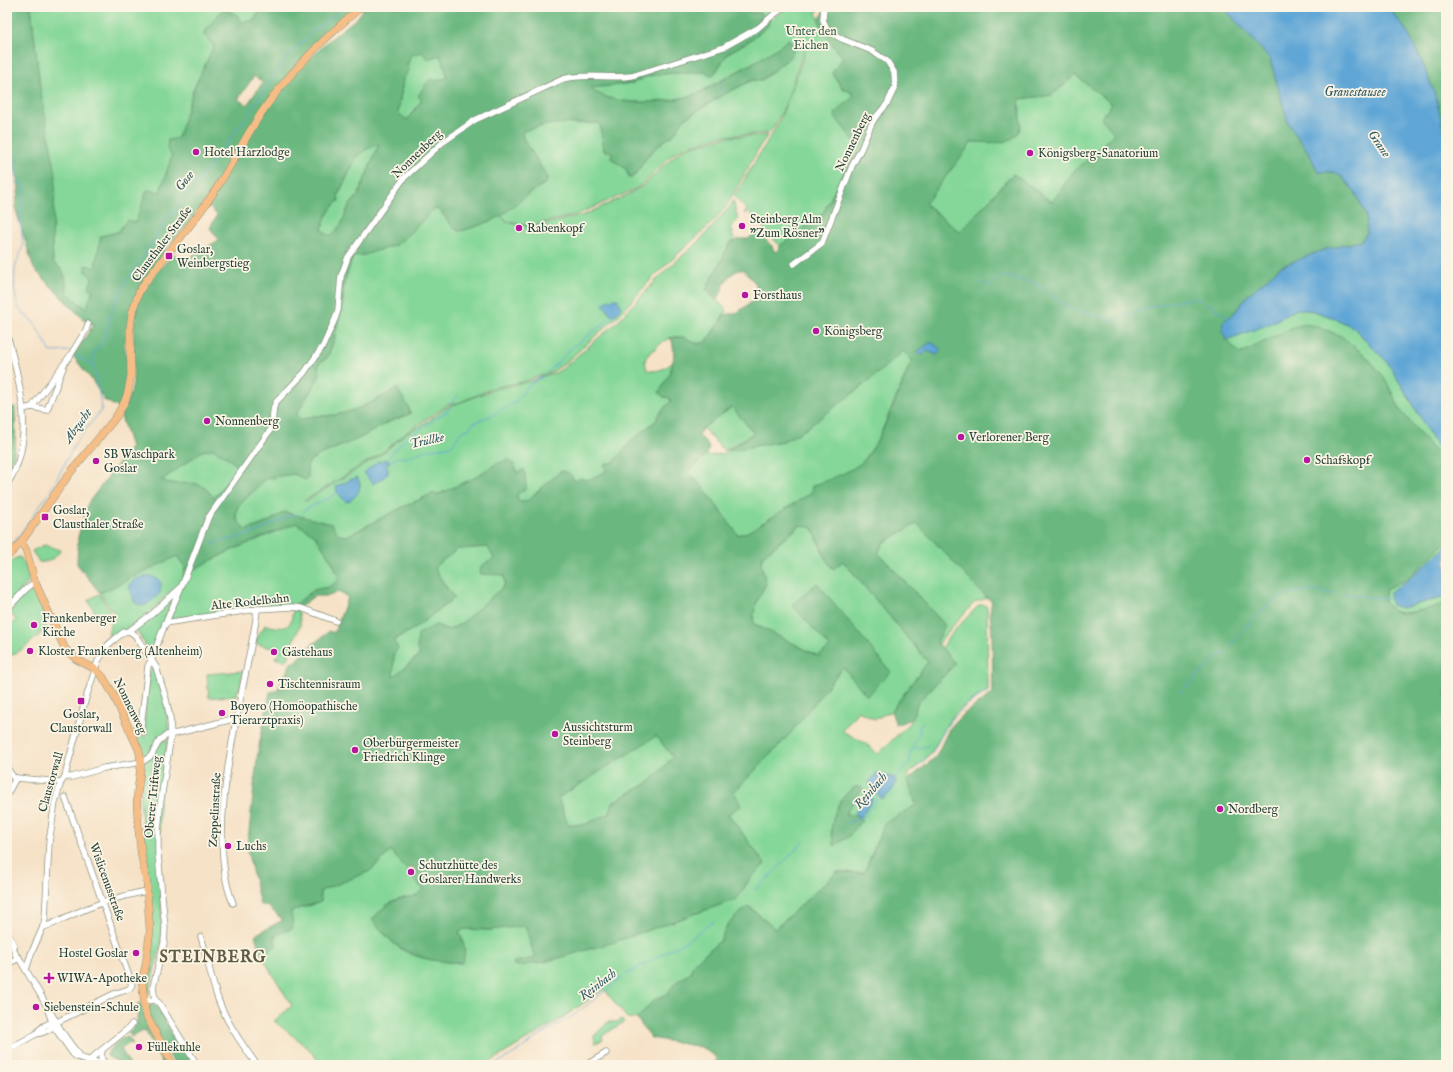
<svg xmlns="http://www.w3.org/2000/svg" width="1453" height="1072" viewBox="0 0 1453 1072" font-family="'IM FELL English',serif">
  <rect width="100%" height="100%" fill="#fcf5e5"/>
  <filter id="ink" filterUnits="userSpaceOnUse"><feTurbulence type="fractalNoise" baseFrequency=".025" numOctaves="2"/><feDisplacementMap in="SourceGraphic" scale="8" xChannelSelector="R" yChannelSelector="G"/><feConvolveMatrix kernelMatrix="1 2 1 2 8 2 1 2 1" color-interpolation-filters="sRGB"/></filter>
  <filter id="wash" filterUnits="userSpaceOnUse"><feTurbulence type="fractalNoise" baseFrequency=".012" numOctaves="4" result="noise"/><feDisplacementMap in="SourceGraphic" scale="16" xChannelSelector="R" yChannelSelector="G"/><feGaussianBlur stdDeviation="0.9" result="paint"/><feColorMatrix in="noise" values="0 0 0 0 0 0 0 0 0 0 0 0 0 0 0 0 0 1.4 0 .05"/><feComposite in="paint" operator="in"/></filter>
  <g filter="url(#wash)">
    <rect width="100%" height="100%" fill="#f6e2c7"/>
    <g fill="#84d798" stroke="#528a66" fill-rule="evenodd">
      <path d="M31,7H263L254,20L203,34L215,46L194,88L160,192L147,191L136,222L118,232L101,236L95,268L86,265C96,285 94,289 86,309L67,293L65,276L53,263L52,240L40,88Z"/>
      <path d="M735,7H782L765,18L760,13H752Z"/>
      <path d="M787,7H820L816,14L818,16C822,33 833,45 843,58L832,73L841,87L852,93L854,96L852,99L850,135L858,146L823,213L780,246L749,212L744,214L747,210L735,198V195L780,120L805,53L804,51C796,71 783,121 768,133L721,136L685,147L673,154L643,184L633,190L576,215L528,226L511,222L506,221L501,216L526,195L546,183L548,178L523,138L522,131L556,123L578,124L598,122L600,125L607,152L608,150L612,153L611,158L626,169L627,173L630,178L634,176L650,153L664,141L673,135L684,119L723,95L752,80H762L789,58L793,53L789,40C769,55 747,66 725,78C716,83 706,90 696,94C668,104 612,108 589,88L633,83L645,77L659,74L704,72L712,75L715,73L728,53L749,41L769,20Z"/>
      <path d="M422,52L440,55L448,77L436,81L407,120L398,114L403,79L409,70L407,65L411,55Z"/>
      <path d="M1075,75L1113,104L1114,133L1092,156L1074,171L1052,202L1013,174L960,232L925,204L972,142H1000L1020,128L1019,99L1052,95Z"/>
      <path d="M768,135L761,144L727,205L715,220L655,275L619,315L564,364L552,372L522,382L493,388L458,403L448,405L404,434L383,452L304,501H306L383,453L405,434L425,423L446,408L495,389L535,380L543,376L555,373L562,369L617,322L663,273L696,244L714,225L731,205L733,200L738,220L730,228L733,232L732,236L734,237V240L730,243L706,290L727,310L706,342C693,345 696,342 685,338C669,332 657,347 646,357L645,362L647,370C660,372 665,369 674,361L669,375L664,397L670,398L671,401L659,414L656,421L650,425L614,462L605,468L608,470L587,481H576L561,471L527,501L521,503L518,500L517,494L526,483C525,478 525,474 524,469L518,473L513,463L508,460L496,464L472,479L439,494L434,493L403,507L347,536H341L335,531L285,512C272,520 260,527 245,530C238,523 235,517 237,508L264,480L279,476L295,474L305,480L308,477L307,467L310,461L317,456L360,438L389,422L408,415L410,412L397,388C370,404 348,417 315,416C310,416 306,420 300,419L296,415L320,375L318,367L320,362L327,358L334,340L343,300L344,283L353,256L364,255L398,244L434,209H439L451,225L458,231L465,230L501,216L506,222L530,227L584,215L627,195L643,186L672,158L684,149L696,145L726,137ZM354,479L360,483C360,492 355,498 347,502L339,485Z"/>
      <path d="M379,144L358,196L349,206L342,223L336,231L330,236L322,230L324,220L334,204L357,156L367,149Z"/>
      <path d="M1297,309L1314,311L1334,318L1353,327L1387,362L1414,406L1431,437L1440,449L1446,454V456L1434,451L1401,411L1384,377L1365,355L1265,342L1240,354L1226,340L1267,325Z"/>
      <path d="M904,350L912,360L876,444L861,464L748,532L738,535L702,486L688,472L707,454L709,456L722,454L727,451L743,448L783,441L803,431L870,380Z"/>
      <path d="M732,407L754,433L724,451L703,428Z"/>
      <path d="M213,449C221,453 233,461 238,467L214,499C200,479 192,485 171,483C167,482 165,482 162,480L202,451Z"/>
      <path d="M296,523L315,535L334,565L339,580L329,587L314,590L293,606L263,607L168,619L182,581L150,612L141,620L113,637L108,634L113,612L100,593L177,556L185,567L183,580L192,570L232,550Z"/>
      <path d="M917,523L988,598L977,601L973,604L950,629L939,644L937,642L945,625L878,553L883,543Z"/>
      <path d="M801,525L813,528L825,558L833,569L843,561L928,662L891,711L875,719L858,711L842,731L865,743L878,754L910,723C914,716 915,708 919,701L955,664L942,648L950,635L979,605H985L987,607L988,691C978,697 966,703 957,712C946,722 943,734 935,746C929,758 917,766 907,775L916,805L884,824L864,873L837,872L775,929L749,906L728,924L720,941L694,963L690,973L676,982L667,994L654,1000L637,1019L627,1018L604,989L558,1021L485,1065L432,1063L428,1065H412L395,1062L375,1065H322L307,1047L274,1021L292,1006L261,955L276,946L275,936L291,911L321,902L320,891L370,871L391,851L416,881L423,889C413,900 414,895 401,899C389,902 379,911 372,920C381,929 390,942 401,949C419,960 442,962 462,963L463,941L459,931L465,929L490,930L525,925L535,958L513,964L517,966L544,962L614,942L737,899L749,880L765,864L728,814L734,792L789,735L843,666L830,648L818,656L754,624C751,611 759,596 766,584L761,563L763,556ZM862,789L831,836L833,818L840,801Z"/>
      <path d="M1446,542V547L1405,582L1390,592V599L1392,605L1401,608L1446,597V603C1434,607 1405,617 1393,611C1390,609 1387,604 1384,601L1386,589L1407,579Z"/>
      <path d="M44,545L61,550C55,558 49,563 39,562L32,551Z"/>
      <path d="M488,547L504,575L505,585L462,623L449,630L436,625L420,654L393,678L394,654L393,641L415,628L454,598L433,567L458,549Z"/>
      <path d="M20,557L25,564L29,581L12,601H7V563L16,558Z"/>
      <path d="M32,588C38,591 48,622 46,629L24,648L7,658V632L16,620L10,612L24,594Z"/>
      <path d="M99,594L110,611L98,618L88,600Z"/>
      <path d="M172,597L174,598C172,603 169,608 167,612C163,622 158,647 149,651L136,629Z"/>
      <path d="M293,610H298L300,620V626L290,648L289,657L284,661L279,659H276L275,656H279L280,652C272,646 262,647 255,642V639H258L259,632L262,631L265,625C272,626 285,631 290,623C292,620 292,614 293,610Z"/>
      <path d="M152,669H154L166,702L169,732C154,738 154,749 144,760L134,730L139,728L140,735L144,737L147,735L144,726L149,672Z"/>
      <path d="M243,671L240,689L237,690L238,695L209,698L207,674Z"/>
      <path d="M656,735L673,757L650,782L613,802L610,813L584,825L568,824L558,798Z"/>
      <path d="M168,737L159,803L162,936L160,949L148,994L147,993L146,982L150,950L149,890L140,801L143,764L160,744Z"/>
      <path d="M622,1019L624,1022L602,1036L603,1040L595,1043L594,1036L608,1022H617Z"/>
    </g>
    <g fill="#6bb880" stroke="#457a5a" fill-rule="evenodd">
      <path d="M7,7H31L40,88L56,175L52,240L53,263C65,268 66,280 67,293L86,309L93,291L89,288L92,278L86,272V265L95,268L101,236L118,232L127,220L136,222L147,190L160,192L172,156L167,149L168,140L178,138L194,88L214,46L203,34L223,9L237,15L242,22L254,20L263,7H358L296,65L225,172L185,228L178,234L166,248L162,257L144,281L128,338L124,342C125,350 127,357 128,364C130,379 125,395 119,408L104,400L92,380L73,356L94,324L85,321L34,269L15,207L19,188L9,139L7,136ZM254,76L263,82L247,105L238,99Z"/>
      <path d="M364,7H735L752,13H760L769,20L768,26L749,41L728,53L715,73L712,75L704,72L659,74L645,77L633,83L590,88C612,108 669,104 696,94C706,90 716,83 726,78C747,66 769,55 789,39L794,50L789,58L761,80H752L723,95L684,119L673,135L664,141L650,153L634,176L630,178L626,169L611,158L612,153L608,150L607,152L604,151L600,125L598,123C572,124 547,121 522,132L523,138L548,178L546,183C529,191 517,204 502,215C494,221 468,230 458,231L451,225L439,209H434L398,244L364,255L353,256L344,283L343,300L334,340L327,358L320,362L318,367L320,375L296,415L300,419C306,420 310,416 315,416C348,417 370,404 397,388L409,408L410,414L388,422L360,438L317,456L310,461L307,467L308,478L305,480L295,474L279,476L264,480L237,508L236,518L245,530C260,527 272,520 284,512L332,524C336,532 338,536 347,536L403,507L434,493L439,494L472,479L496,464L508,460L513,463L518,473L524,469C525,473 526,485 526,489L517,494L518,500L521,502L527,501L561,471L567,472L572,476V478L576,481L580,478L587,480L607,471L604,466L605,464L614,462L633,439L656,421L659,414L671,401L670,398L664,397L659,393C670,373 677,364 672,340L669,338L684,337L697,344L706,342L725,314H735L755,300L757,296L756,284L744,270C740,269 736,271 732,274C722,282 722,297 716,300L706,290L730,243L740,239H748L757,231L772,246L774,251L777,252L780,246L823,213L858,146L835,117L836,112L854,96L852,93L842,87L832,73L843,58C834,46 824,35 819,20L827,7H1223L1226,9L1270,59L1288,123L1309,153L1318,172H1334L1341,176L1355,192L1366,215L1367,233L1361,241L1323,250L1280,267L1248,295L1235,312L1223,322C1222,338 1230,343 1240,354L1293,327L1304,324L1316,326L1341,336L1365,355L1384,377L1401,411L1434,451L1446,456V542L1407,579L1386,589L1384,601C1387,604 1390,609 1393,611C1405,617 1434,607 1446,603V1064L1419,1065L1413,1063L1412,1065H712L717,1058L701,1047L651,1038L637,1019L654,1000L667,994L676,982L690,973L694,963L720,941L728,924L748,906L775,929L837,872L864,873L884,824L916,805L908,780L936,757L949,729L961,716L993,693L992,634L990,612L992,601L986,597L917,523L883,543L878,553L945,625L937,642L955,664L919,701L916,707L913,718L896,725L891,711L928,662L843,561L833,569L825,558L813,528L800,525L763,556L761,563L766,584C759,596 751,611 754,624L818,656L830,647L792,605L817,583L891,672L867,696L843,667L789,735L734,792L741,806L728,814L765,864L749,880L737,899L614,942L544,962L517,966L513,964L514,962L535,958L525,926L490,930L465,929L459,932C464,943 467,951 462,963C442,962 419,960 401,948C390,942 381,929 372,920C379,911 389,902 400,899C414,895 413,900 423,889L412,877L417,872L413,867L406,869L391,851L370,871L320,891L321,902L291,911L293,928L275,936L276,946L261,955L255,935L283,920L266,905H260L247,849L258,751L270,692L277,691L291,663C300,660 299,655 305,650C313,643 321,639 329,631L334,633L348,597L338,592L329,596H314L300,607L293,606L314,590L329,587L339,580L334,565L315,535L296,523L232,550L192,570L183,581L185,567L177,556L100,593L77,564L78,537L88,503L131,447L121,416L131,392L133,383L134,328L136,313L139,303L142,294L154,276L173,254L177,256L182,262L219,240L210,228L217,215L208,206L254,128L287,81L328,41L358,17ZM422,52L428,59L440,55L448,77L436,81L432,79L428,81L418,96L422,100L407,120L398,113L403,79L409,69L407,64L411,55ZM1075,75L1112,104L1101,118L1114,133L1092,156L1074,171L1052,202L1013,174L960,232L925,204L972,142C986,142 1016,147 1020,128C1022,119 1019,108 1019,99L1052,95ZM379,144L358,196L349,206L342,223L336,231L330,236L322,230C324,219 329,208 339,201L338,195L357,156L367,149ZM903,351L912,360C902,384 878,451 860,464C845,474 828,480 812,486L811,493L748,532L738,535L702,486L688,472L707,454L709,448L705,441L698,435L703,428L732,407L754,433L727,451L783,441L803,431L870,380ZM213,449C221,453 233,461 238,467L214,498C210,493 205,486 197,484C186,481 171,487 162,480L202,451ZM488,547L494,559L481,566L480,574L504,575L505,585L462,623L449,630L436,625L418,634L417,649L420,655L393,677L394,654L398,648L393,640L415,628L454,598L447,589L434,567L458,549ZM656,736L673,757L650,782L613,802L610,813L584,825L568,824L558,798Z"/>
      <path d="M1388,7H1446V136L1442,125L1436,97L1423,64L1407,31Z"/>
      <path d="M15,407C15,430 18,453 7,474V408Z"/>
      <path d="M855,787H862V789L845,814L853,815L862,820L848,837L834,846C828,825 835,799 855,787Z"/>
      <path d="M138,1003L141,1004L149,1030L169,1065H163L145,1030L132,1037L128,1033L137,1023Z"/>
      <path d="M152,1004L156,1005L158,1007L173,1035L194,1065H175C169,1054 148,1020 148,1009C148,1005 150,1005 152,1004Z"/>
      <path d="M126,1036L129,1038L133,1044L130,1043L121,1049L130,1065H123L107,1056C108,1047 119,1041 126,1036Z"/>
    </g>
    <g fill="#5fa6d6" stroke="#3f7285">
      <path d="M1223,7H1388L1407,31L1423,64L1436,97L1442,125L1446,136V454L1440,449L1431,437L1414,406L1387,362L1353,327L1334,318L1314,311L1297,309L1267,325L1226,340L1222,331L1223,322L1235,312L1248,295L1280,267L1323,250L1361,241L1367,233L1366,215L1355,192L1341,176L1334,172H1318L1309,153L1288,123L1270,59Z"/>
      <path d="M618,299C618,301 620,303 620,305C622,310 616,314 612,316L603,304C606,300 613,299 618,299Z"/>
      <path d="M931,342L942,350L937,355L927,351L922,356L917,352Z"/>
      <path d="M386,459L390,462L386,464L388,468V473L383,478L373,484L364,473L378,461L382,462L383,460Z"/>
      <path d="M357,477C364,488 357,497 347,502L345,501L337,492L336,486L345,483L350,479H354Z"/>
      <path d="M1446,547V597L1401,608L1392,605L1390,599V592L1405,582Z"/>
      <path d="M150,576L158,579L161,583L160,593C153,600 144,611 134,602C133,595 132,594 130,589C127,579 144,577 150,576Z"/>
      <path d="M877,773L895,778C899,786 888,796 882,799L870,785L869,782Z"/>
      <path d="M868,794L873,800L860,817L854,815Z"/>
    </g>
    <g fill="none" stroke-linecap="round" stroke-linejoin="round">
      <g stroke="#5fa6d6" stroke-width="1">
        <path d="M719,85L721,91"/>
        <path d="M722,92V93"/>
        <path d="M7,130L12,143V153L16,160L15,165L18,182L24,186L25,188L22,194L24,199L20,215L23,246L15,267L14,288L18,308L34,323L51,352L70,351"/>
        <path d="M980,283L984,285"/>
        <path d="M988,286L989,287L997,278L1007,276L1036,284L1067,307L1114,321L1150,307L1193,298L1201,301"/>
        <path d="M1206,304H1210L1228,318"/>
        <path d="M94,366V353L104,340L110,317L123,287L160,230L163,223L175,211L235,133L289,55L312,32L334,15L338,7"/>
        <path d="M548,372L567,353L571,348L610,319L613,315"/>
        <path d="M450,405L454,399L458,396"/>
        <path d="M387,460C401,438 427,425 448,411L449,408"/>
        <path d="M390,461L399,457L404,458L430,449L448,447L452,445L462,431L464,430H468L473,423L493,415L515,402L530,384L544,376"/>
        <path d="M303,513L306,509L327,499L338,492"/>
        <path d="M212,545L219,541L234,539L259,531L291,515H298"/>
        <path d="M7,550L18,537L52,488L76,442L102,409L94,367L75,354"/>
        <path d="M7,568L8,567"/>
        <path d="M1344,594L1390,599"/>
        <path d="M1231,645C1254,619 1271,591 1310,591C1318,591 1327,593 1335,594"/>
        <path d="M1180,692L1219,656L1226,652"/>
        <path d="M914,748L924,747L928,745"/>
        <path d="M916,768L931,754L948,724L956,715L968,704L988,691"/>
        <path d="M895,779C897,776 898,773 901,771C907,766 912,763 909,755C914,748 915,738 920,732L919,726L923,723"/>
        <path d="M847,823L863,817L876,802L877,794"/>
        <path d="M754,889L759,887L785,861L804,841"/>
        <path d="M494,1065L518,1051L540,1035L573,1016L627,974L686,941L714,921"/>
      </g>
    </g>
  </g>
  <g filter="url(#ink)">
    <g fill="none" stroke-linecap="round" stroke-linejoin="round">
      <g stroke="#8a907e" stroke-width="7">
        <g id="minor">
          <path d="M794,264L822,243L852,166L861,149L871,125L875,118L887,104L895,87L894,72L887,61L872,51L842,39L828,31L823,20L824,7"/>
          <path d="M7,334C19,380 37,441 7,484"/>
          <path d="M32,407L47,410"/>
          <path d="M48,407L63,368"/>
          <path d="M23,409L32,407L70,356L86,330L88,324"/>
          <path d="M7,609L26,589L35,582"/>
          <path d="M165,623L257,609L292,607L301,608L336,621"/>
          <path d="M129,631L135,635L156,667L166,699L170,718L171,735L160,806L158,833V854L165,928L164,943L153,987L155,1000"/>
          <path d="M143,732L141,726L148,666L151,661L163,629L185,578L208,518L271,429C274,420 271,410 276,402L304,373L323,346L335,319L338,310L341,276L348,257L404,178L442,143L475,120L563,79C586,73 609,79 632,76L724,47L758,28L772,16L784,7"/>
          <path d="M7,768L13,777L16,778"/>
          <path d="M65,777H72L104,768L142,762L151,756L160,740L167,735L178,733L237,718"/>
          <path d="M16,778L61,782"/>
          <path d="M7,794L16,778"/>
          <path d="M233,903C207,842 234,731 247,666C250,648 256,628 257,609"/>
          <path d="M43,927L50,925C83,909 110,898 147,891"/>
          <path d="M7,933L14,945"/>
          <path d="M201,937C207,955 210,975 216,993C224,1019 241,1043 257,1065"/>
          <path d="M12,943L16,956L19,958L62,1032L72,1046L82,1058"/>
          <path d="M7,964L19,958"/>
          <path d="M26,970L31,954L43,927L45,919L49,843L55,802L61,782L65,777L68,764L85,701L98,661L108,645L115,639L124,632L129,631L152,614L179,589"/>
          <path d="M144,1001L155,1000L159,1003L197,1065"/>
          <path d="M47,1008L54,1027L73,1054L77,1057L107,1065"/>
          <path d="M36,1034C40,1028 47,1023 55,1022"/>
          <path d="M7,1050L36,1034C44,1033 52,1029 57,1022L114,994L129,989L132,985L65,797"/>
          <path d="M102,1050L101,1058L106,1065"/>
          <path d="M86,1065L93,1057L129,1028L132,1024"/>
          <path d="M586,1065L606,1053"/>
        </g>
      </g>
      <g stroke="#8a907e" stroke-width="8">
        <g id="major">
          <path d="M21,542L26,550L35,582L65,649L76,659L95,669L103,677L113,694L139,750C144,767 136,787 137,805C138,826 140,849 144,870C146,877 148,883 147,891L150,931L146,964L142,981L145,1010L147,1017L173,1065"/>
          <path d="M7,557L19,545L70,473L116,417L125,401L128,392L131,375L130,328L132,313L139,292L145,282C167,254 190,227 210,198C229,171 243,140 262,112C289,72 323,39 361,7"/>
        </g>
      </g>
      <use href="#minor" stroke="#fff" stroke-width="5.5"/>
      <use href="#major" stroke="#f6be87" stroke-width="7"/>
    </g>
  </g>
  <g fill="#b5179e" stroke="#fcf5e5" stroke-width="1.5">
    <circle cx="196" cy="152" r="4"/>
    <circle cx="1030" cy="153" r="4"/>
    <circle cx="742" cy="226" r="4"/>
    <circle cx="519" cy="228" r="4"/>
    <rect x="165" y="252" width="8" height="8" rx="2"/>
    <circle cx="745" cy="295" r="4"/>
    <circle cx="816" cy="331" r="4"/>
    <circle cx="207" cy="421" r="4"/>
    <circle cx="961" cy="437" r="4"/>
    <circle cx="1307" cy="460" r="4"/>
    <circle cx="96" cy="461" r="4"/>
    <rect x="41" y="513" width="8" height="8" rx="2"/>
    <circle cx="34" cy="625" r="4"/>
    <circle cx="30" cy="651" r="4"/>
    <circle cx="274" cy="652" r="4"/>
    <circle cx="270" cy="684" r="4"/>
    <rect x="77" y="697" width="8" height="8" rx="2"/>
    <circle cx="222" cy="713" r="4"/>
    <circle cx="555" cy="734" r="4"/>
    <circle cx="355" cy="750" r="4"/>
    <circle cx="1220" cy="809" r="4"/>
    <circle cx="228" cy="846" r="4"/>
    <circle cx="411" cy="872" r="4"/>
    <circle cx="136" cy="953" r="4"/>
    <path d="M47 972h4v4h4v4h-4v4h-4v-4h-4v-4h4z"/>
    <circle cx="36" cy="1007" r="4"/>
    <circle cx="139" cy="1047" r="4"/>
  </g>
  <g text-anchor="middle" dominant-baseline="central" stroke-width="3.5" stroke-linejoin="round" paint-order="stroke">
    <g font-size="12" fill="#335c48" stroke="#fcf5e5">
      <text x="811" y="31">Unter den<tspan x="811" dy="14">Eichen</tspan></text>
    </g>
    <g font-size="12" fill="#1f3d34" stroke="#fcf5e5">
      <text transform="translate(853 142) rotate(-64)">Nonnenberg</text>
      <text transform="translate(417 154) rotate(-44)">Nonnenberg</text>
      <text transform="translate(162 244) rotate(-53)">Clausthaler Straße</text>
      <text transform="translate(250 602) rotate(-6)">Alte Rodelbahn</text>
      <text transform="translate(130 706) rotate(64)">Nonnenweg</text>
      <text transform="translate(51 782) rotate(-74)">Claustorwall</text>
      <text transform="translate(153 797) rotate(-84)">Oberer Triftweg</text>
      <text transform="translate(215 810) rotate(-87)">Zeppelinstraße</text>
      <text transform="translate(107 882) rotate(70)">Wislicenusstraße</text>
    </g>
    <g font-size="12" fill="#1f3d34" stroke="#fcf5e5" text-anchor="start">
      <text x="204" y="152">Hotel Harzlodge</text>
      <text x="1038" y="153">Königsberg-Sanatorium</text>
      <text x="750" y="219">Steinberg Alm<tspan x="750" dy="14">"Zum Rösner"</tspan></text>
      <text x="527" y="228">Rabenkopf</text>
      <text x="177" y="249">Goslar,<tspan x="177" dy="14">Weinbergstieg</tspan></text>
      <text x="753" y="295">Forsthaus</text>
      <text x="824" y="331">Königsberg</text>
      <text x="215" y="421">Nonnenberg</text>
      <text x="969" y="437">Verlorener Berg</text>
      <text x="104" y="454">SB Waschpark<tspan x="104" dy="14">Goslar</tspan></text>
      <text x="1315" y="460">Schafskopf</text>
      <text x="53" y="510">Goslar,<tspan x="53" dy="14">Clausthaler Straße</tspan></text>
      <text x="42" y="618">Frankenberger<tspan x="42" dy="14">Kirche</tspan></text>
      <text x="38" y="651">Kloster Frankenberg (Altenheim)</text>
      <text x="282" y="652">Gästehaus</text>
      <text x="278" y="684">Tischtennisraum</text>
      <text x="230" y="706">Boyero (Homöopathische<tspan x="230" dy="14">Tierarztpraxis)</tspan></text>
      <text x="81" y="714" text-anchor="middle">Goslar,<tspan x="81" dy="14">Claustorwall</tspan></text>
      <text x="563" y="727">Aussichtsturm<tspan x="563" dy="14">Steinberg</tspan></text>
      <text x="363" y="743">Oberbürgermeister<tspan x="363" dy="14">Friedrich Klinge</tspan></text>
      <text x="1228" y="809">Nordberg</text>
      <text x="236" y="846">Luchs</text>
      <text x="419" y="865">Schutzhütte des<tspan x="419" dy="14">Goslarer Handwerks</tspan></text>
      <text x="128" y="953" text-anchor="end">Hostel Goslar</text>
      <text x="57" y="978">WIWA-Apotheke</text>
      <text x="44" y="1007">Siebenstein-Schule</text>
      <text x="147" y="1047">Füllekuhle</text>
    </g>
    <g font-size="13" font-style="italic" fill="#325c65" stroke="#fcf5e5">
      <text x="1355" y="92">Granestausee</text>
      <text transform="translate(1379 144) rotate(56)">Grane</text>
      <text transform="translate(185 181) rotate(-51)">Gose</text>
      <text transform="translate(78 426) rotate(-54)">Abzucht</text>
      <text transform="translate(427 441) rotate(-13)">Trüllke</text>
      <text transform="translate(871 791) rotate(-49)">Reinbach</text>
      <text transform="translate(598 985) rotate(-37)">Reinbach</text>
    </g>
    <g font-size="16" font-weight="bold" letter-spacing="1" fill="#5e5d41" stroke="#fcf5e5">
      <text x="213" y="958">STEINBERG</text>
    </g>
  </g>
  <rect width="1453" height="1072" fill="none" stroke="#fcf5e5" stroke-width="24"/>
</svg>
